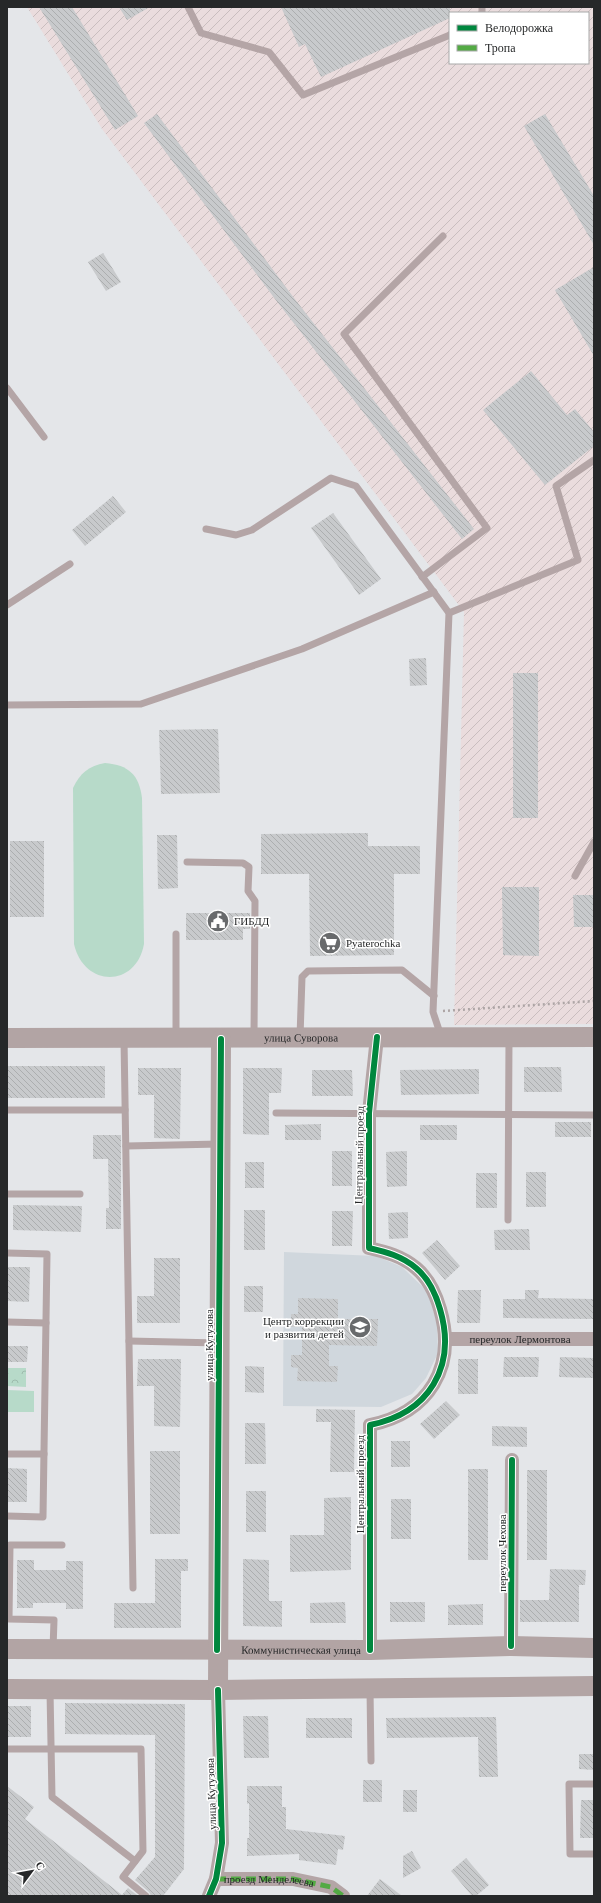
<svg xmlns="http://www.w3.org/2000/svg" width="601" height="1903" viewBox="0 0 601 1903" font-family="'Times New Roman',serif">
  <defs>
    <pattern id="industrial-furrows" width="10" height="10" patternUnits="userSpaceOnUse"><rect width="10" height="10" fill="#eadcdd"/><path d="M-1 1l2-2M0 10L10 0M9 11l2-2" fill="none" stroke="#c9bdbe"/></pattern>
    <pattern id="forest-crowns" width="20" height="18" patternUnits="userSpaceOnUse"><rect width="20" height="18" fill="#b7dac9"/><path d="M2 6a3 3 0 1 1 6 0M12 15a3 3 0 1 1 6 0" fill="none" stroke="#9dbbad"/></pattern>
    <pattern id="building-back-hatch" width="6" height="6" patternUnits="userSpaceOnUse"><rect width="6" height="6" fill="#c8cacc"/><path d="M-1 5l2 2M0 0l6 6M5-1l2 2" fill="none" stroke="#acaeaf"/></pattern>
  </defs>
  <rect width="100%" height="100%" fill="#e4e6e9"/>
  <path fill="#d0d7dd" d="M284,1252L376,1256L402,1267L427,1291L437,1322L438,1353L426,1378L412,1394L381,1407L283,1406Z"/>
  <path fill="url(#industrial-furrows)" fill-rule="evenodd" d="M27,7H594V1024L454,1025L464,612L102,129ZM450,13H588V63H450Z"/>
  <path fill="url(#forest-crowns)" d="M7,1368H26V1387L7,1386Z"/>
  <g fill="#b7dac9">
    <path d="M105,763C129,765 139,775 142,798L144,944C136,988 84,988 74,944L73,788C80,773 89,766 105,763Z"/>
    <path d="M7,1390L34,1391V1412H7Z"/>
  </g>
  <g fill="url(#building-back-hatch)">
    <path d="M39,7H72L138,116L115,130Z"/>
    <path d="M119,7H150L127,20Z"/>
    <path d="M281,7H450V18L321,77L305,44L299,47Z"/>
    <path d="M157,114L294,298L474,529L462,539L275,299L144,123Z"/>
    <path d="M545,114L594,196V245L524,126Z"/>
    <path d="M103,253L121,282L106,291L88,262Z"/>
    <path d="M594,267V356L555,290Z"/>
    <path d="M531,371L567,415L575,409L594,432V446L545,485L483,410Z"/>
    <path d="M113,496L126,512L85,546L72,530Z"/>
    <path d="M333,513L381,579L359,595L311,528Z"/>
    <path d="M426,658L427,685L410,686L409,659Z"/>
    <rect x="513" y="673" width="25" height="145"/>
    <path d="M218,729L220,793L161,794L159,730Z"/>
    <path d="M368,833V846H420V874H394V955L310,956L309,874H261V834Z"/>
    <path d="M157,835H177L178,888L158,889Z"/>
    <rect x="10" y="841" width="34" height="76"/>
    <path d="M502,887H539V956L503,955Z"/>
    <path d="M573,895H594V927H574Z"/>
    <path d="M186,913H250V929H243V940H186Z"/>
    <rect x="7" y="1066" width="98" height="32"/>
    <path d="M524,1067H561L562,1092H524Z"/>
    <path d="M138,1068H181L180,1139L154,1138V1095H138Z"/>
    <path d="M243,1068H282L281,1093H269V1135L243,1134Z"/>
    <path d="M479,1069V1094L401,1095L400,1070Z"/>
    <path d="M312,1070H352L353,1096H312Z"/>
    <rect x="555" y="1122" width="36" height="15"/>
    <path d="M321,1124V1140H285V1125Z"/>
    <rect x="420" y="1125" width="37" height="15"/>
    <path d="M93,1135H121V1229H106V1208H109L108,1159H93Z"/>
    <rect x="332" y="1151" width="20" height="35"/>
    <path d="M407,1151V1186L387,1187L386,1152Z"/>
    <rect x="245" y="1162" width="19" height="26"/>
    <rect x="526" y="1172" width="20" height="35"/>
    <rect x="476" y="1173" width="21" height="35"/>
    <path d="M13,1205L82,1206L81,1232L13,1230Z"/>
    <rect x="244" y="1210" width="21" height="40"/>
    <path d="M332,1211H353L352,1246H332Z"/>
    <path d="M408,1212V1238L389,1239L388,1213Z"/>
    <path d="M529,1229L530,1250H495L494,1230Z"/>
    <path d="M437,1240L460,1266L445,1280L422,1253Z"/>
    <path d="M154,1258H180V1323H137V1296H154Z"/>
    <path d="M7,1267H30L29,1302L7,1301Z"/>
    <rect x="244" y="1286" width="19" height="26"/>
    <path d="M458,1290H481L480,1323H457Z"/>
    <path d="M525,1290H539L538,1298L594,1299L593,1319L503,1318V1299H525Z"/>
    <path d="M298,1298L338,1299V1319H378L377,1346L329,1345V1366H338L337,1382L297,1381L298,1368L291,1367V1355H302V1327H291V1314H298Z"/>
    <path d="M7,1346H28L27,1362H7Z"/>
    <path d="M504,1357H539L538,1377H503Z"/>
    <path d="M560,1357L594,1358V1378L559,1377Z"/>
    <path d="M138,1359H181L180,1427L154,1426V1386H137Z"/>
    <rect x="458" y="1359" width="20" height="35"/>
    <path d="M245,1366L264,1367V1393L245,1392Z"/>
    <path d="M446,1401L460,1415L434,1439L420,1424Z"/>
    <path d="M316,1409L355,1410L354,1472H330L331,1422H316Z"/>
    <path d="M245,1423H265L266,1464H245Z"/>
    <path d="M492,1426L527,1427V1447L492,1446Z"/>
    <rect x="391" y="1441" width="19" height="26"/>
    <rect x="150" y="1451" width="30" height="83"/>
    <path d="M7,1468L27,1469V1502H7Z"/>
    <rect x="468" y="1469" width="20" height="91"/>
    <rect x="527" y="1470" width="20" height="90"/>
    <rect x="246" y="1491" width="20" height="41"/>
    <path d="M351,1497V1570L290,1572V1535H324V1498Z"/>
    <rect x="391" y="1499" width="20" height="40"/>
    <path d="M155,1559H188V1571H181V1628H114V1603H155Z"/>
    <path d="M243,1559L269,1560V1601H282V1627L243,1626Z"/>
    <path d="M17,1560H34V1570H66V1561H83V1609H66V1603H33V1608H17Z"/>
    <path d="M550,1569L586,1570L585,1585H579V1622H520V1600H549Z"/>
    <path d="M345,1602L346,1623H310V1603Z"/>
    <rect x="390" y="1602" width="35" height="20"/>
    <path d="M483,1604V1625H448V1605Z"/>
    <path d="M65,1703L185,1704L184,1869L163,1896H151L149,1892L135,1880L155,1857V1735L65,1734Z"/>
    <rect x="7" y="1706" width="24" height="31"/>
    <path d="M243,1716H268L269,1758H244Z"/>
    <path d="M496,1717L498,1777H479L478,1737L387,1738L386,1718Z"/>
    <rect x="306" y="1718" width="46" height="20"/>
    <path d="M579,1754H594V1770L579,1769Z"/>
    <rect x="363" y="1780" width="19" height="22"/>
    <path d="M7,1786L34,1807L25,1819L122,1895L128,1888L138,1896H7Z"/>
    <path d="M247,1786H282V1807H286V1829L345,1836L343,1850L338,1849L336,1865L299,1860V1854L247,1856V1838H249V1803L247,1804Z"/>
    <rect x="403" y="1790" width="14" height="22"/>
    <path d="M581,1800H594V1838H580Z"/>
    <path d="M412,1851L421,1868L403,1878V1856Z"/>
    <path d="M466,1858L489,1885L476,1896H472L451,1871Z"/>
    <path d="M380,1879L402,1896H367Z"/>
  </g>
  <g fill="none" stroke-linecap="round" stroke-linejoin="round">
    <path stroke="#ada5a5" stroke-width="2.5" stroke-dasharray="2 3" stroke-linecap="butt" d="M443,1011L594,1001"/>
    <g stroke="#b4a5a6" stroke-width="7">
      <path d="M188,7L201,33L269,52L303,95L450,35"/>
      <path d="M482,13V7"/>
      <path d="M7,388L44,437"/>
      <path d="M206,529L236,535L252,530L331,478L356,486L449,613L433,1012L441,1036"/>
      <path d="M422,577L487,528L344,334L443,236"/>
      <path d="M7,605L70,564"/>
      <path d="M449,613L578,560L556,486L594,460"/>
      <path d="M7,705L141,704L302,649L434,592"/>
      <path d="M187,862L243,863L249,867L248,891L255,901L254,1036"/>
      <path d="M575,876L594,842"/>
      <path d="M176,1036V934"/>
      <path d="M300,1037L302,977L308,971L402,970L434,996"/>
      <path d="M124,1039L133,1588"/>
      <path d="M7,1110H125"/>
      <path d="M276,1113L594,1115"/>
      <path d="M126,1146L220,1144"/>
      <path d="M7,1194H80"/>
      <path d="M508,1220L509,1039"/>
      <path d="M7,1253L47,1254L43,1517L7,1516"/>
      <path d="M7,1322L46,1323"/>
      <path d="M129,1341L219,1343"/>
      <path d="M7,1454H44"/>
      <path d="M53,1649L54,1620L9,1619L10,1545H62"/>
      <path d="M370,1689L371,1761"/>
      <path d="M50,1691L52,1797L135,1861"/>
      <path d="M7,1749H141L143,1851L123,1877L146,1896"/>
      <path d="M594,1784H569L570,1854H594"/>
    </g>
    <g stroke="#b4a5a6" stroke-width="14">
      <path id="s1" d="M446,1339H594"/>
      <path d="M511,1646L512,1460"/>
      <path d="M370,1650V1425C429,1413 457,1367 440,1309C436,1295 428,1278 416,1268C402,1256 386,1252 369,1248V1113L377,1037"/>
      <path id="s2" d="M216,1879H293L331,1887L343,1896"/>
      <path d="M209,1896L216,1879L222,1843L218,1690"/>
    </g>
    <g stroke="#b2a4a4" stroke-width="20">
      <path id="s3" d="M7,1038L594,1037"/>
      <path id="s4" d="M7,1649L370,1650L511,1646L594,1648"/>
      <path d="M7,1689L218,1690L594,1686"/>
      <path d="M218,1690L221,1039"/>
    </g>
    <path stroke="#53aa44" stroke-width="5" stroke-dasharray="10 5" stroke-linecap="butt" d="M216,1879H293L331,1887L343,1896"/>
    <g stroke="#fff" stroke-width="8">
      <g id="cycleway">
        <path d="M511,1646L512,1460"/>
        <path d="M217,1650L221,1039"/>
        <path d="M370,1650V1425C429,1413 457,1367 440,1309C436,1295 428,1278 416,1268C402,1256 386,1252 369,1248V1113L377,1037"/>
        <path d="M209,1896L216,1879L222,1843L218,1690"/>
      </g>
    </g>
    <use href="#cycleway" stroke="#00873e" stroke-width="6"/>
  </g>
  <defs>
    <g id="civic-disc" transform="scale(1.15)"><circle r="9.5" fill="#686a6c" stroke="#fff"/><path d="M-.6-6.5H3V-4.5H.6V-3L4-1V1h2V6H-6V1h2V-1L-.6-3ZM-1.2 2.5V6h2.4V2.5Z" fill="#fff"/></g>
    <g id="supermarket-disc" transform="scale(1.15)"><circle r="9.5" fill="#686a6c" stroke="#fff"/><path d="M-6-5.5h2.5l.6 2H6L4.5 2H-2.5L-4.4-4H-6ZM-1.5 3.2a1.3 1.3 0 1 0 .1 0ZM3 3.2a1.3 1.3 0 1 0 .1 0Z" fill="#fff"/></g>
    <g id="school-disc" transform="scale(1.15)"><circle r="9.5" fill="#686a6c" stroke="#fff"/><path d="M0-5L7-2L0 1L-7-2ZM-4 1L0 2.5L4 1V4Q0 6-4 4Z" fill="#fff"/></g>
  </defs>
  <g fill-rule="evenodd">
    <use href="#civic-disc" x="218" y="921"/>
    <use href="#supermarket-disc" x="330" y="943"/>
    <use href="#school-disc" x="360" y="1327"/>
  </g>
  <g text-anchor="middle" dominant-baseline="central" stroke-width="3" stroke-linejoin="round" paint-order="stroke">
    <g font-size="11" fill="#262829" stroke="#fff" text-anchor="start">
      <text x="234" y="921">ГИБДД</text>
      <text x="346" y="943">Pyaterochka</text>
      <text x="344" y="1321" text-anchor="end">Центр коррекции<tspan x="344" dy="13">и развития детей</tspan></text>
    </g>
    <g font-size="11" fill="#262829" stroke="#fff">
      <text stroke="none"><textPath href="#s3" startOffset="294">улица Суворова</textPath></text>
      <text transform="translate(359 1155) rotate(-89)">Центральный проезд</text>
      <text stroke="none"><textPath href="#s1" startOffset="74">переулок Лермонтова</textPath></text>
      <text transform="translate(209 1345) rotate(-90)">улица Кутузова</text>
      <text transform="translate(360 1484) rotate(-90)">Центральный проезд</text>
      <text transform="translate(502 1553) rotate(-90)">переулок Чехова</text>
      <text stroke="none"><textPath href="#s4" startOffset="294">Коммунистическая улица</textPath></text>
      <text transform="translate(211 1794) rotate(-92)">улица Кутузова</text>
      <text stroke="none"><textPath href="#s2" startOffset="53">проезд Менделеева</textPath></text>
    </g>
  </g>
  <rect width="601" height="1903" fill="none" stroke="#262829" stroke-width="16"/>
  <rect x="449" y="12" width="140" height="52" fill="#ffffff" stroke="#a8a9a9"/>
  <rect x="457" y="25" width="20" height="6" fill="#00873e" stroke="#a8a9a9"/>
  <text x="485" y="32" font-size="12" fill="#262829">Велодорожка</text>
  <rect x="457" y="45" width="20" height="6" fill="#53aa44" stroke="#a8a9a9"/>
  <text x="485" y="52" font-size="12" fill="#262829">Тропа</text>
  <g transform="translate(32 1871) rotate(58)" stroke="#ffffff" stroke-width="3" paint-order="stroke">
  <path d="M0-3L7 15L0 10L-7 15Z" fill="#262829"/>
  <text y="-6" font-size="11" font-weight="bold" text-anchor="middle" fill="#262829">С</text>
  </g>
</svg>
